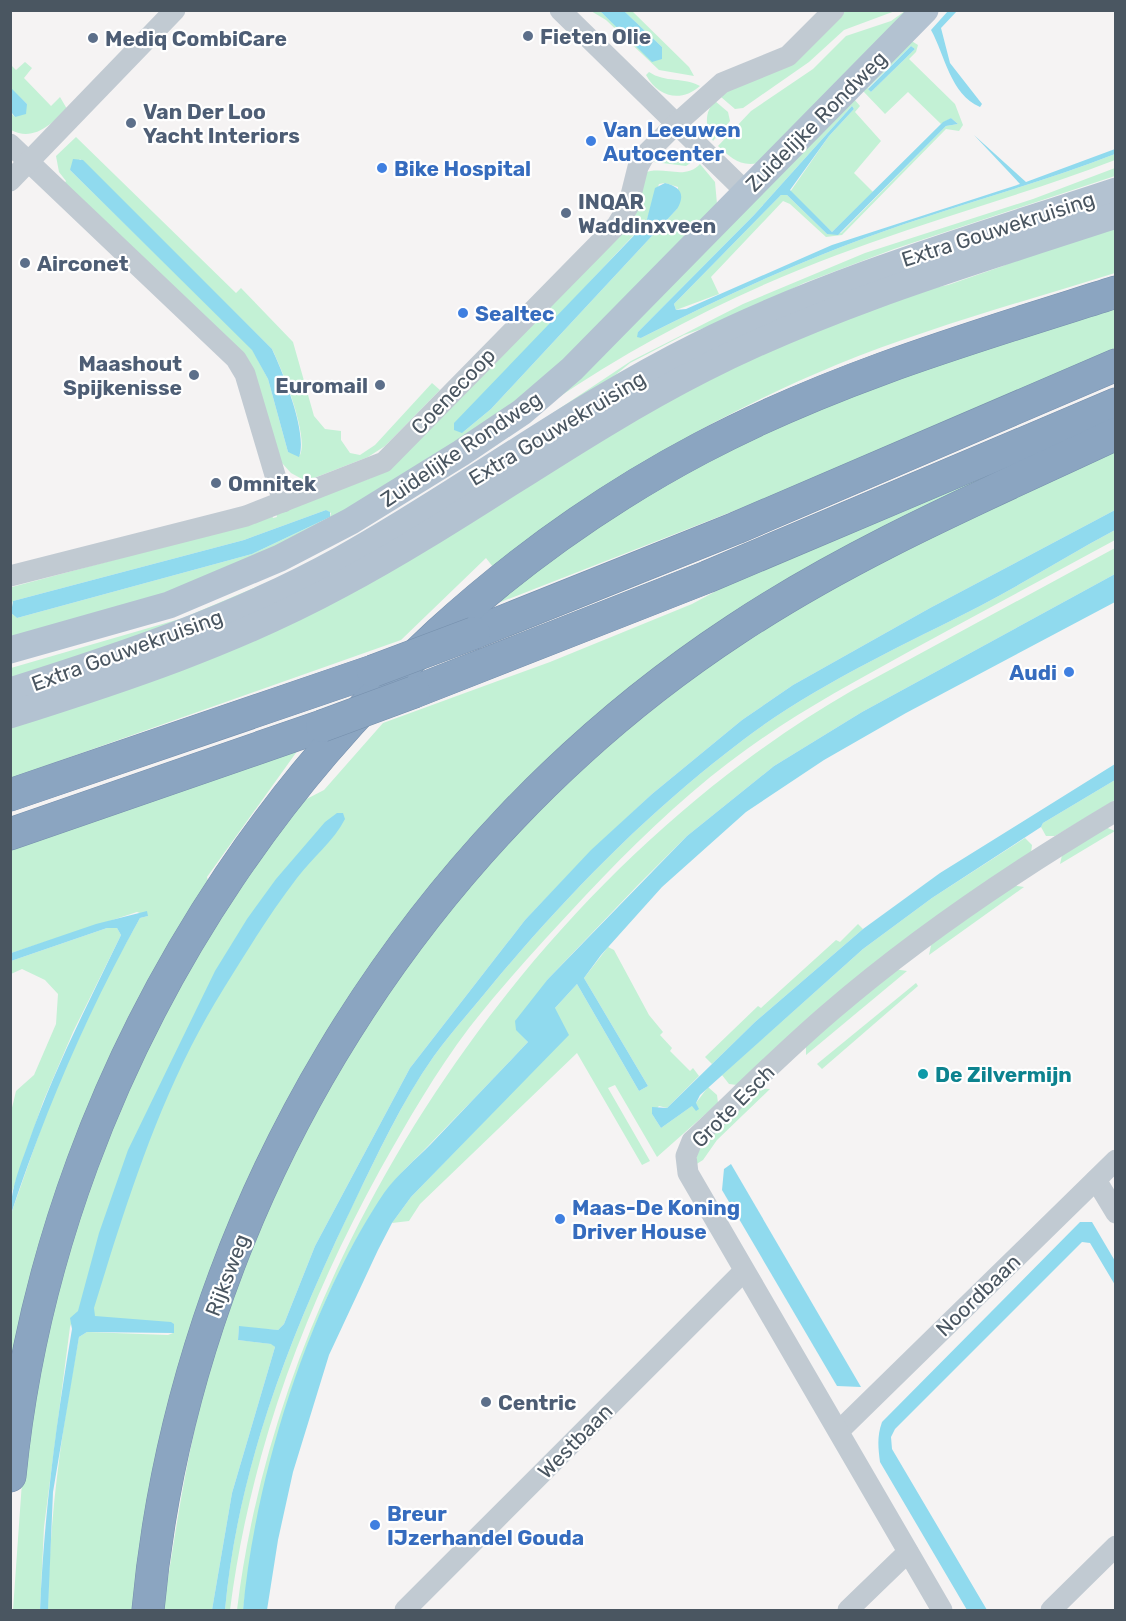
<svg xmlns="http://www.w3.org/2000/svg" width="1126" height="1621" viewBox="0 0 1126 1621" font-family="Rubik,sans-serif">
  <rect width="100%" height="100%" fill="#f5f3f3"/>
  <g fill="#c3f1d5" fill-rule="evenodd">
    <path d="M591,11H600L652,61L662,47L624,11H632L689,67L694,76L659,70L606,20Z"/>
    <path d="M841,11H895L844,30L809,62L743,108L735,109L721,97L728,91L776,71Z"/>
    <path d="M905,11H915L758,163C740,167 730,157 718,146L751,111L813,69L846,36L891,21Z"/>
    <path d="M910,40L918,45L916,52L909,59L955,104L963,125L959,131L946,129L842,235L826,237L790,204L783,201L711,277L719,294L676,310L674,304L781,195H787L827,234L841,233L946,126L958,124L951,118L941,124L908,92L885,114L863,91ZM911,46L915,49L871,92L868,88Z"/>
    <path d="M25,62L32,68L24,78L51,106L60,97L67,109C51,124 34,142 11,130L10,112L15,117L27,104L10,88L11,65L16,70Z"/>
    <path d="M649,72C665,83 684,77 700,86C681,103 658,97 646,75Z"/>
    <path d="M854,99L860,106L855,112L881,141L854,173L873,192L832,232L790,192L829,136L854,109L852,106L754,215L638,332L641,338C714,301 789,266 865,238C948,207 1033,186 1115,154V160C1034,191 951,214 870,243C758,282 650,335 553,401Z"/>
    <path d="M715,101L728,112L730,121L713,141C705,127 704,112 715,101Z"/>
    <path d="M76,137L236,293L241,288L293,342L314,416L325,429L341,431V440L350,453L360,455L375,445L432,383L440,390L385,446L368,457L314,478L302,479L291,473L281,462L257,386L64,184L66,181L59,172L56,156ZM80,159L272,349C282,369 309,436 300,455L288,452L268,379L252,349L70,170Z"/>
    <path d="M674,153L695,160L686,166L654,162L664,155Z"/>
    <path d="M700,164L715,182L717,204L537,391L373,497L243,567L11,643V613L17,618L252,554L330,517L331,513L326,510L244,540L13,601L11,605L10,584L12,587L249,524L272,515L273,518L277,517L276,513L371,478L624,230L632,221L644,173C663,165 685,181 700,164ZM665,183L678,187L677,209L491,409L462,433L553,321L646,222L659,184Z"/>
    <path d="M1115,168V176L894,249L804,283L730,319L684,335L630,363L598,389L370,532L243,598L11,682V668L183,618L282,576L348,542L494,452L631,361L743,304L865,253L1033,199Z"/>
    <path d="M1115,223V273C1022,302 927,328 836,365C713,416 598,485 493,567L486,558L401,640L11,778L10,725L690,385L898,295L948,285L1003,266L1042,247Z"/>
    <path d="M1115,305V348L772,496L493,605L576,542L698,463L819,405Z"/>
    <path d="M1115,451V510L930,608L793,685L742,720L652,794L591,851L525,920L410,1068L315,1246L284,1324L278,1330L239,1327L238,1340L272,1344L275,1347L232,1493L212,1610H163C178,1516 191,1421 222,1330C306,1079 460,857 670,696C691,680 712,663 734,648C854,569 986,512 1115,451Z"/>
    <path d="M1021,461L605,714L292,1095L134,1610H48C49,1517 62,1428 79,1337L87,1332L168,1335L173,1333L174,1324L74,1316L70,1327L44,1527L40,1610H13L26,1425L58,1262L151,1022L293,806L324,790L383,723L550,662L692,604L731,583Z"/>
    <path d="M1115,530V540C1047,577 978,614 910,651C854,682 798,712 747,749C687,792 635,843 585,896C545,939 505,982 469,1028C435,1073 407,1122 380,1170C304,1308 250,1454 230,1610H225C238,1464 293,1329 356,1198C380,1150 403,1099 434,1056C453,1030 475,1006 495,981C569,893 650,810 743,740C815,685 900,647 980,606C1026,582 1070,554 1115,530Z"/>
    <path d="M1115,548V574L862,712L774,766L687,836L638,885L548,979L517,1030L528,1042C496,1076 464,1109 431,1143C416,1159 397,1175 385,1193C306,1307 260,1474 243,1610H237C281,1246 536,872 853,690Z"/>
    <path d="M298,750L207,877L208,881C113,1032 43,1194 11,1370V1214L52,1097L107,977L140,918L148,916L137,912L11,953V849Z"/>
    <path d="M1115,780V800L1055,836H1046L1041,827L1043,823Z"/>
    <path d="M1103,826L1115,831L1060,864L1063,851Z"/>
    <path d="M1025,838L1032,845L1031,853L737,1085L729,1084L722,1075L863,949L932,898Z"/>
    <path d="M1012,885L1024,887L929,955L932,941Z"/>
    <path d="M858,924L863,929L755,1022L712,1064L705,1057L758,1006L761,1008L836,940L840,942Z"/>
    <path d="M107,928H117L121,935L73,1032L43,1102L11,1195V1112L16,1091L34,1075L56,1024L58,994L45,980L22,969L11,974V961Z"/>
    <path d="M608,947L614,950L649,1015L663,1032L660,1035L672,1048L670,1051L690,1071L693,1068L699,1076L667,1108L659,1106L652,1114L661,1128L696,1103L708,1087L717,1095L718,1103L657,1157L615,1085L608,1088L650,1161L642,1165L577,1053L420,1204L409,1221L392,1223L411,1197L504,1101L555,1008L577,984L639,1091L648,1086L584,978Z"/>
    <path d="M894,969L907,971L806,1055V1043Z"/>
    <path d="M916,983L918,986L822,1069L817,1064Z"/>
    <path d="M756,1088L770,1089L717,1140L703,1160L695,1165L699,1147Z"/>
  </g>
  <g fill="#90daee">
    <path d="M600,11H624L662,47V59L652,62Z"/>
    <path d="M948,11H957L941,28L950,63L982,104L980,107C950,94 945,55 931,30Z"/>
    <path d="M911,46L915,49L871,92L868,89Z"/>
    <path d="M11,88L27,104L26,114L15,117L11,112Z"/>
    <path d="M852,106L854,109L829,136L790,190L832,232L943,122L951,118L958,124L946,126L838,235L827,234L787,195H781L674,304L676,310L686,309L832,245L1020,184L974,135L1026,182L1115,149V154C1033,186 948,207 865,238C789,266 714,301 641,338L637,337L638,332L754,215Z"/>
    <path d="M73,159L83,160L272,349C283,373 308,433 299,457L288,452L268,379L252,350L70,170Z"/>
    <path d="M665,183C680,187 686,194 677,209L491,409L462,433L454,430V423L646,223L655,188Z"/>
    <path d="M326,510L330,512V517L252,554L17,618L11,613L13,601L244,540Z"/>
    <path d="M1115,510V530C1070,554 1026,582 980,606C900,647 815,685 743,740C650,810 569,893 495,981C475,1006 453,1030 434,1056C402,1101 377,1155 353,1205C291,1333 238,1467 225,1610H212L232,1493L275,1347L271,1344L238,1340L239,1326L278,1330L284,1324L315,1246L410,1068L525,920L591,850L652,794L742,720L793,685L930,608Z"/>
    <path d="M1115,574V602L906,713L824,760L746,812L662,887L601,955L584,978L648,1086L639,1091L577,984L555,1008L569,1035L411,1197L392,1223L378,1250L329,1355L293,1472L278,1540L267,1610H243C255,1477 309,1304 384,1193C397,1175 416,1159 431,1144C463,1110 496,1076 528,1042L516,1030L515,1021L548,979L687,836L774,766L862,712Z"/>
    <path d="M1115,764V780L1043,823L1041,827L932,898L863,949L700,1095L696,1103L699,1109L696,1111L692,1106L661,1128L652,1114V1107L667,1108L755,1022L863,929L940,873Z"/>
    <path d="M337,813H343L345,819C334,841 312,858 297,878C270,913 247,951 224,988C162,1087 128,1198 94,1308L95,1316L171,1322L174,1324V1333L87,1332L79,1337L53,1492L48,1610H40C44,1515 56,1423 72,1329L70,1318L78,1311L99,1233L128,1150L215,971L247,919L276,879L325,822Z"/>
    <path d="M147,911L148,916L140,918C87,1013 45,1111 11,1214C10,1189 20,1167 28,1144C53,1071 88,1004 121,935L117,928H107L11,961V953L96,924Z"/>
    <path d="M731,1164L861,1387L837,1386L722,1190L724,1169Z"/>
    <path d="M1080,1222H1092L1115,1261V1285L1090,1243L1082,1242L895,1429L891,1437L892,1449L987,1610H967L880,1462C878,1447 877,1436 882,1422Z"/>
  </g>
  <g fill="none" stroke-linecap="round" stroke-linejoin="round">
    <g stroke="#7690ad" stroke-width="33">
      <g id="highway">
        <path d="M474,633L736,528L1116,365"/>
        <path d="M414,692L707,577L1116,404"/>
        <path d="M10,795L373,671"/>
        <path d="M10,834L322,726"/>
        <path d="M10,1476C52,1049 322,648 701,448C833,378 974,337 1116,292"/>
        <path d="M148,1610C184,1218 405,847 735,630C854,551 986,495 1116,434"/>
      </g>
    </g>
    <g stroke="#c1cad2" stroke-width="21">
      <path d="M560,10L746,192"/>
      <path d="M10,144L236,359L245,374L283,502"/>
      <path d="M10,181L175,10"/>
      <path d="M10,576L246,516L384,462L617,225L628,207L638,167L644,156L676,124L722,83L788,56L834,10"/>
      <path d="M1096,1180L1116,1213"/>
      <path d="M839,1431L1116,1160"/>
      <path d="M405,1610L744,1271"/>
      <path d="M848,1610L908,1552"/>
      <path d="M942,1610L688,1173L686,1156L692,1141C737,1099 781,1054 829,1013C917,937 1015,871 1116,811"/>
      <path d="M1051,1610L1116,1546"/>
    </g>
    <g stroke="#b3c2d1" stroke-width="27">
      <path d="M10,650L169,605L280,558L351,521L461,453L522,412L572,369L925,10"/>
      <path d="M10,691C124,655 235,618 340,560C461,493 572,408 697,346C831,279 974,238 1116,191"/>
      <path d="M10,715C124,679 235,642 340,585C464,519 577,433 703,369C835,302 976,261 1116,215"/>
    </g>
    <use href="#highway" stroke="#8ba5c1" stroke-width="32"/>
    <g stroke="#7690ad" stroke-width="33" stroke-linecap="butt">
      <g id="highway-bridge">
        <path d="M373,671L474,633"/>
        <path d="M322,726L414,692"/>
      </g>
    </g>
    <use href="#highway-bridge" stroke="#8ba5c1" stroke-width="32"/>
  </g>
  <g fill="#5c6f8a" stroke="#fff" stroke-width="2">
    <circle cx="528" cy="36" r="6"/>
    <circle cx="93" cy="38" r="6"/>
    <circle cx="131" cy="123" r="6"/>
    <circle cx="566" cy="213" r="6"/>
    <circle cx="25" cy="263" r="6"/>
    <circle cx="194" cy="375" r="6"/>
    <circle cx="380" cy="385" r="6"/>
    <circle cx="216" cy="483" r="6"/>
    <circle cx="486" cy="1402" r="6"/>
  </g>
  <g fill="#3f7fe0" stroke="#fff" stroke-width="2">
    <circle cx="591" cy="141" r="6"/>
    <circle cx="382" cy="168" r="6"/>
    <circle cx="463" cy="313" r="6"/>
    <circle cx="1069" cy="672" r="6"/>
    <circle cx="560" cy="1219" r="6"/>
    <circle cx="375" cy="1525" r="6"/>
  </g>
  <circle fill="#0f9aa8" stroke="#fff" stroke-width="2" cx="923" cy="1074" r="6"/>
  <g text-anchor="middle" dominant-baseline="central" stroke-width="4.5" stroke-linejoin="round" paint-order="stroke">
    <g font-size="21" font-weight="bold" fill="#4e5e75" stroke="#fff" text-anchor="start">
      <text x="540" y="36">Fieten Olie</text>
      <text x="105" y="38">Mediq CombiCare</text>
      <text x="143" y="111">Van Der Loo<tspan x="143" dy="24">Yacht Interiors</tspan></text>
      <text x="578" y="201">INQAR<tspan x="578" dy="24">Waddinxveen</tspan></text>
      <text x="37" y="263">Airconet</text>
      <text x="182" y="363" text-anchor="end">Maashout<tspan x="182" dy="24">Spijkenisse</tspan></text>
      <text x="368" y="385" text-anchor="end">Euromail</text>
      <text x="228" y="483">Omnitek</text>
      <text x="498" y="1402">Centric</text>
    </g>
    <g font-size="21" fill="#4a5661" stroke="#fff">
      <text transform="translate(816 121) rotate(-45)">Zuidelijke Rondweg</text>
      <text transform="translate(998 229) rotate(-18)">Extra Gouwekruising</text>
      <text transform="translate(453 391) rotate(-46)">Coenecoop</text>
      <text transform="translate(557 428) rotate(-31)">Extra Gouwekruising</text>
      <text transform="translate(461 449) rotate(-34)">Zuidelijke Rondweg</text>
      <text transform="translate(127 650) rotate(-20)">Extra Gouwekruising</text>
      <text transform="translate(733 1106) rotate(-45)">Grote Esch</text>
      <text transform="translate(227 1275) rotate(-69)">Rijksweg</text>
      <text transform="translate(978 1295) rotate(-44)">Noordbaan</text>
      <text transform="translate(575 1441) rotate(-45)">Westbaan</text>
    </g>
    <g font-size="21" font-weight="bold" fill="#366cbe" stroke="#fff" text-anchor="start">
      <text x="603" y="129">Van Leeuwen<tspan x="603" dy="24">Autocenter</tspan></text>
      <text x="394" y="168">Bike Hospital</text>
      <text x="475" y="313">Sealtec</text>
      <text x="1057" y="672" text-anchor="end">Audi</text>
      <text x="572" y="1207">Maas-De Koning<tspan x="572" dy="24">Driver House</tspan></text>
      <text x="387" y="1513">Breur<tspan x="387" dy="24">IJzerhandel Gouda</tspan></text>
    </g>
    <g font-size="21" font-weight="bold" fill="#0d838f" stroke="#fff" text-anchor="start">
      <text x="935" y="1074">De Zilvermijn</text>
    </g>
  </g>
  <rect width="1126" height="1621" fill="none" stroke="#4a5661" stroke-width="24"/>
</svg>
